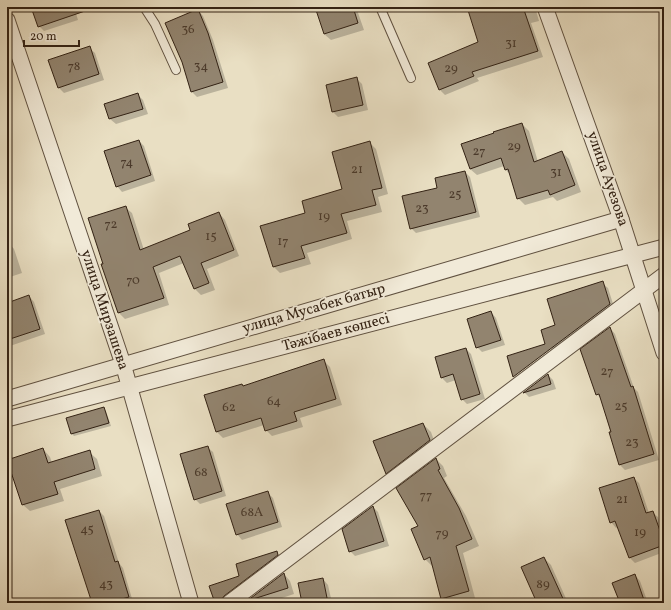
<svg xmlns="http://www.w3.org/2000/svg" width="671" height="610" viewBox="0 0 671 610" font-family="Vollkorn,serif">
  <rect width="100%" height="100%" fill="#e9dfc3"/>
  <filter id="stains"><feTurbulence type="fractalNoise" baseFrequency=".005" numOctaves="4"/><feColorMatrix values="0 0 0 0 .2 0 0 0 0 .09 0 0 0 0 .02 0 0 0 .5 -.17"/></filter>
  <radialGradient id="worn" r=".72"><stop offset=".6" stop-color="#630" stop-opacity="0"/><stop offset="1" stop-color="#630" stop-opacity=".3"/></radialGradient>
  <g fill="#0003">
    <path d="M32,7H74L78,20L44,31L39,26Z"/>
    <path d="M316,7H356L364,30L331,40L324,34Z"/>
    <path d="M468,7H535L539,21L531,23L543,57L477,78L479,81L445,95L440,90L480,42Z"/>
    <path d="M198,10L203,16L213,40L228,88L197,97L192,92L183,62Z"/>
    <path d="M89,48L95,53L104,80L64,93L59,88Z"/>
    <path d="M356,78L362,84L368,110L338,117L333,112L327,85Z"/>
    <path d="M138,95L143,100L148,114L116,124L110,119L106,105Z"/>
    <path d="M522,124L529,131L538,162L562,152L569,159L581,192L557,201L553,197L525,205L518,198L511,176L506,170L504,166L477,175L470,169Z"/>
    <path d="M139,141L144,146L155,181L122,192L117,186Z"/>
    <path d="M370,143L376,149L388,194L378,197L382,212L347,221L352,239L307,253L311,264L280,273L274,267L307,213L344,190Z"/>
    <path d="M465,172L470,177L480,217L416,233L411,228L438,188Z"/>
    <path d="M664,202V222L659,203Z"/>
    <path d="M125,207L132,213L144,250L191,231L219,213L225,220L239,256L207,269L215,290L201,295L195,289L184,263L159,273L169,305L125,319L119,313Z"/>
    <path d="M9,243L14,249L22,273L7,278V244Z"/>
    <path d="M602,283L608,288L615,310L519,382L515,377L554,348L549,349L557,326Z"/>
    <path d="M29,296L34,302L45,334L7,347V304Z"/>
    <path d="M491,312L496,318L505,345L482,352L477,347Z"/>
    <path d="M610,328L615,334L634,388L638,392L659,460L625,470L620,465L601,399L597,394Z"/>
    <path d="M466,349L471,354L485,399L467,404L462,399L456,380L447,383L442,378Z"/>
    <path d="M324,361L330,367L342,405L300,418L303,427L272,436L266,430L264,425L223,438L217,432L244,387Z"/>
    <path d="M548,375L553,380L556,389L529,397L525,393Z"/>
    <path d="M104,408L106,411L111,426L74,436L72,434Z"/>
    <path d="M423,424L431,432L437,449L394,481L386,473Z"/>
    <path d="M207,447L213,452L226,496L200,504L195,499Z"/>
    <path d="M43,449L50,457L52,463L89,452L97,459L102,476L60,489L64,501L30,511L22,504Z"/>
    <path d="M436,459L443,466L447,476L444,478L466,516L479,546L463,553L475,598L457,603H447L442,598L433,565L432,566L425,559Z"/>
    <path d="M634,478L639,483L649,513L652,512L658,517L664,534V552L635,563L630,558L618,527L616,528L611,522Z"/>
    <path d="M268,493L273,498L282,527L242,540L237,534Z"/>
    <path d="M373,507L378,512L389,546L355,556L350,551Z"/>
    <path d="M99,511L104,516L119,563L123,568L133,602L129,603H93Z"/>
    <path d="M276,552L283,559L229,603H216L241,577Z"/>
    <path d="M544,558L551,565L568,603H538Z"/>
    <path d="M284,574L290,581L294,594L267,603H246Z"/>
    <path d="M635,575L640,581L648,603H621Z"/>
    <path d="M323,579L328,585L332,603H304Z"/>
  </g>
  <g fill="#92846f" stroke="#332214">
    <path d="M31,7H88V10L38,27Z"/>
    <path d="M315,7H353L358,23L324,34Z"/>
    <path d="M467,7H523L538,51L472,72L474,76L439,90L428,63L478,42Z"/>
    <path d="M198,9L208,33L223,82L191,92L182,62L165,23Z"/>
    <path d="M90,46L99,74L58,88L48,60Z"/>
    <path d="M357,77L363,105L332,112L326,85Z"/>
    <path d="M138,93L143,109L109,119L104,104Z"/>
    <path d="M522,123L534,162L562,151L575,185L550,195L548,190L517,199L508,169L505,170L501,158L470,169L461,144L494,133L493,132Z"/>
    <path d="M139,140L151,175L116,187L104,151Z"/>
    <path d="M370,141L382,188L372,190L376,205L341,214L347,233L301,246L305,258L273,267L260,226L305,213L302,201L342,189L332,152Z"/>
    <path d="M465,171L476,212L410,229L402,196L437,188L435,178Z"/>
    <path d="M126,206L140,250L190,230L188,224L219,212L234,250L201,263L209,283L194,289L180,256L153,267L164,298L118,313L101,264H103L88,218Z"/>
    <path d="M603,281L610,304L513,377L507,356L545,344L541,330L555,325L547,299Z"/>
    <path d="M29,295L40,329L7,340V303Z"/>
    <path d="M491,311L501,340L476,348L467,319Z"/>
    <path d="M610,327L631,387L633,386L654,454L619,465L609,432H611L599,394L596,395L580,349Z"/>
    <path d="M466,348L480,394L461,400L453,374L441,378L435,357Z"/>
    <path d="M324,359L336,399L294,412L297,421L265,431L261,418L216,432L204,395L242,384L243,386Z"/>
    <path d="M548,374L551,384L523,393Z"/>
    <path d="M104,407L109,423L71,434L66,418Z"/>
    <path d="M423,423L430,440L386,474L373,441Z"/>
    <path d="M208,446L222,491L194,500L180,454Z"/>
    <path d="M43,448L48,463L90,450L95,469L54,482L58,494L22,505L7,460Z"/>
    <path d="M436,458L440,469L438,470L459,508L472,539L456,546L469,591L441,599L430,557L424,560L411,529L418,526L396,488Z"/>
    <path d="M634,477L646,513L653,511L664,542V545L629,558L615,521L610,523L599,488Z"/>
    <path d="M268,491L278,522L236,535L226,504Z"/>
    <path d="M373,506L384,541L349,552L342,529Z"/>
    <path d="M99,510L115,562L118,561L129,597L108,603H92L65,520Z"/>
    <path d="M277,551L278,555L224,596L220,603H215L209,586L239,576L236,564Z"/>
    <path d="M544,557L565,603H537L521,567Z"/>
    <path d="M284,573L288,588L247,601Z"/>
    <path d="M635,574L645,603H620L612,583Z"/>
    <path d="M323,578L328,603H302L298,583Z"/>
  </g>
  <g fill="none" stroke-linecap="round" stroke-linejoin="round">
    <g stroke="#605140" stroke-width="10">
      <g id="lane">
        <path d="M144,7L155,24L176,70"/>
        <path d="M380,7L411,78"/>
      </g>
    </g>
    <g stroke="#605140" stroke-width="17">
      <g id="street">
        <path d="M545,7L621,219L664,353"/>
        <path d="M7,20L123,364L191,603"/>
        <path d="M7,399L621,219"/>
        <path d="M7,419L664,247"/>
        <path d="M229,603L664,275"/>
      </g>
    </g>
    <use href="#lane" stroke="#f1ead8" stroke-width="8"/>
    <use href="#street" stroke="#f1ead8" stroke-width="15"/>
  </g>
  <g text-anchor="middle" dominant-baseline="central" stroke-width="3.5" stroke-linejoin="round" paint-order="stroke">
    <g font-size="13" fill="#4b3a2b">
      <text x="188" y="30">36</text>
      <text x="511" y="44">31</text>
      <text x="74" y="67">78</text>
      <text x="201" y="67">34</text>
      <text x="451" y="69">29</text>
      <text x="514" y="147">29</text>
      <text x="479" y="152">27</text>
      <text x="127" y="163">74</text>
      <text x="357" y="170">21</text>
      <text x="556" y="173">31</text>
      <text x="455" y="195">25</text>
      <text x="422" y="209">23</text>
      <text x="324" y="217">19</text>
      <text x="111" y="225">72</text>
      <text x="211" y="237">15</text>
      <text x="283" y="242">17</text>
      <text x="133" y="281">70</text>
      <text x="607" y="372">27</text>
      <text x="274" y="402">64</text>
      <text x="621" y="407">25</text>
      <text x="229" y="408">62</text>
      <text x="632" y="443">23</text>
      <text x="201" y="473">68</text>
      <text x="426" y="496">77</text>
      <text x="622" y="500">21</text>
      <text x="252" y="513">68А</text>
      <text x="87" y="530">45</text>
      <text x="640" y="533">19</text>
      <text x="442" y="534">79</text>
      <text x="106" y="585">43</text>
      <text x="543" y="585">89</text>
    </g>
    <g font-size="15" fill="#332214" stroke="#f1ead8">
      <text transform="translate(607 179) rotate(71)">улица Ауезова</text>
      <text transform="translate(314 309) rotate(-16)">улица Мусабек батыр</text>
      <text transform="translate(104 310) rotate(72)">улица Мирзашева</text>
      <text transform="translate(336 333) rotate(-15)">Тәжібаев көшесі</text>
    </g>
  </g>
  <rect width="671" height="610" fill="none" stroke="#e9dfc3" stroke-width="24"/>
  <rect x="8" y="8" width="655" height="594" fill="none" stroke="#332214" stroke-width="2"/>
  <rect x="12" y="12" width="647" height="586" fill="none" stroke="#332214"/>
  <path d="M24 40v6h55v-6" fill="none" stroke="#332214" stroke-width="2"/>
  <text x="30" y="40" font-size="12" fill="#332214" stroke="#f1ead8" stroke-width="3" paint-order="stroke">20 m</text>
  <rect width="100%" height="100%" filter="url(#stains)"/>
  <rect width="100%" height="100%" fill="url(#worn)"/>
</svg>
